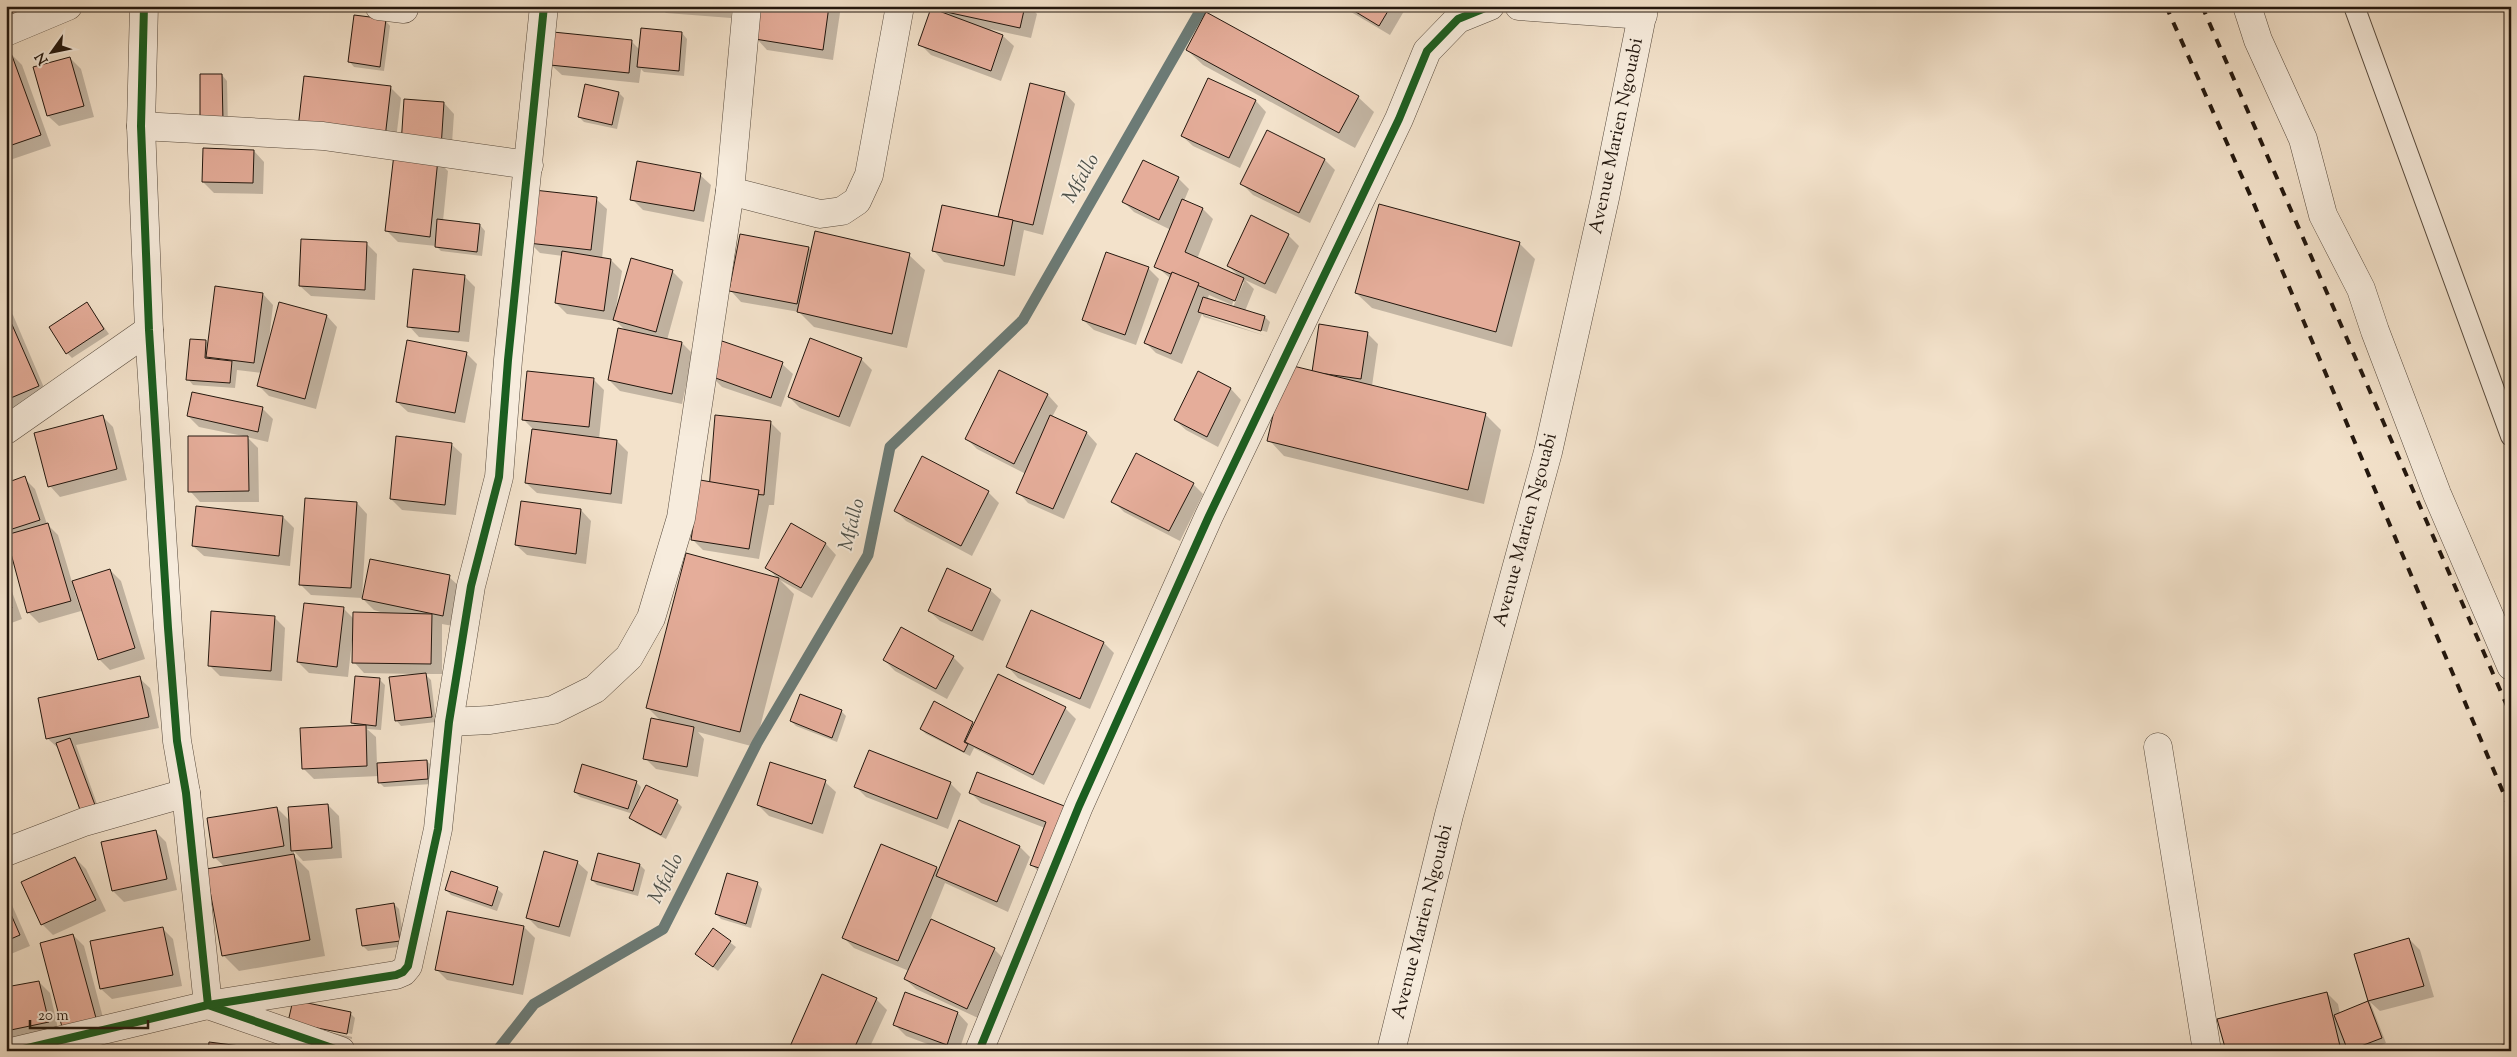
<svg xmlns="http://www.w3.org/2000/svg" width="2517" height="1057" viewBox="0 0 2517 1057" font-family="'Sorts Mill Goudy',serif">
  <rect width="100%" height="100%" fill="#f3e2cb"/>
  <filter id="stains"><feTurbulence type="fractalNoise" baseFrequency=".004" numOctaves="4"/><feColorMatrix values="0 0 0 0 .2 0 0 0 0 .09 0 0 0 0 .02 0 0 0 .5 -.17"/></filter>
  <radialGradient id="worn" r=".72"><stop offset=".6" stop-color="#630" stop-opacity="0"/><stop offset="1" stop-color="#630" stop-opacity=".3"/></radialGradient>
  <g fill="#0003" fill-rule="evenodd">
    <path d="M659,6H732L731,18L666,13Z"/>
    <path d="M762,6H841L833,60L767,50L757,39Z"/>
    <path d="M939,6H1029L1037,14L1031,38L990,29L1003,36L1014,46L1001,81L931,55L920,44L943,14L938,10Z"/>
    <path d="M1034,6H1056V10Z"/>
    <path d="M1341,6H1407L1390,35Z"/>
    <path d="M385,20L390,26L384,71L354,67L349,61Z"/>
    <path d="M554,33L632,42L640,50L682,33L687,39L684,76L644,72L641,69L639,83L562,75L551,65Z"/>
    <path d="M1187,50L1358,97L1374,112L1355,148L1203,65Z"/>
    <path d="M11,54L22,65L51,146L7,161L6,56Z"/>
    <path d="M70,58L81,69L94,117L59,126L48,116Z"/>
    <path d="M222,75L227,81L228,127H207Z"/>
    <path d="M305,78L390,87L401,98L395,148Z"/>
    <path d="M1209,79L1256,101L1266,112L1240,168L1193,146L1182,136Z"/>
    <path d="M619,93L624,98L617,129L584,122L579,117Z"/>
    <path d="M1065,93L1075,104L1043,235L1024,230L1015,276L944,262L934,251L999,218Z"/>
    <path d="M444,103L454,114L451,158L413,155Z"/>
    <path d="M1268,131L1325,160L1335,170L1310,223L1253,195L1242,184Z"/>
    <path d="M254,151L264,162L263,194L214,193L203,182Z"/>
    <path d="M437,160L448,171L443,221L480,225L485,231L482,256L441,251L436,246L398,242L387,231Z"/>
    <path d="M1143,161L1178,178L1189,189L1184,201L1203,209L1213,219L1197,259L1239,276L1228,266L1288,235L1299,246L1276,294L1245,280L1254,289L1245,311L1265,317L1270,322L1267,332L1204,313V315L1266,336L1204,317L1202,314L1182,364L1156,353L1145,342L1171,279L1156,266L1171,230L1134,212L1124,202ZM1241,282H1244L1233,307L1207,300L1209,295L1232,305Z"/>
    <path d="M700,175L711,185L704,222L643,210L632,199Z"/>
    <path d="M596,199L607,209L602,259L611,260L622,271L616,308L672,271L683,282L667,340L682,343L693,354L682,404L620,391L609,380L626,331L616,321L567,314L556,303L563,256L540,253L529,242Z"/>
    <path d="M1519,243L1535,259L1512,347L1372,308L1356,293Z"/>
    <path d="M367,244L377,254L375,300L311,296L300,286Z"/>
    <path d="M809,248L812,252L909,255L925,270L907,348L814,327L799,312L741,302L731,291Z"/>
    <path d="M1148,268L1159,279L1136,345L1094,330L1083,320Z"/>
    <path d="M464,276L475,287L469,342L419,337L409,326Z"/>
    <path d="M263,294L273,305L269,340L327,316L337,327L316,409L269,396L259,386L262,373L237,370L235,388L193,385L188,379L206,341L209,344Z"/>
    <path d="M87,304L109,334L72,358L67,353Z"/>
    <path d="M6,308L13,315L48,397L6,415Z"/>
    <path d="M1367,333L1378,344L1372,386L1485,414L1501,430L1484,504L1284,456L1269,440L1313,372Z"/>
    <path d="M466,353L477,364L465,423L408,412L397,402Z"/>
    <path d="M861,359L872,370L850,427L800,408L789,397Z"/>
    <path d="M782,364L793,374L781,407L722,387L711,376Z"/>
    <path d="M1000,371L1048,395L1058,406L1052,417L1087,433L1097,444L1064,519L1028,503L1018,492L1026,474L977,449L966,438Z"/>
    <path d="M1198,372L1231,389L1241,400L1218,447L1186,430L1175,420Z"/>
    <path d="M593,379L604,390L599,439L617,441L628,452L622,504L537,493L526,483L533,429L524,420Z"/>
    <path d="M262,408L273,419L268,442L247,437L258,448L259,502H200L190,491L243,436L199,427L188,416Z"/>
    <path d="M102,416L113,427L127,480L60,497L50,486Z"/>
    <path d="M771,423L781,433L774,505H769L759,559L703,550L692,539L711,483Z"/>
    <path d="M451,444L462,454L456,515L402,510L391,499Z"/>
    <path d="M24,478L35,489L47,524L58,535L72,582L110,570L121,581L145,659L110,670L99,659L77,590H74L81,611L39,623L29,613L9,544L6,545V485Z"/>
    <path d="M1193,484L1203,494L1180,541L1124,512L1113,501Z"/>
    <path d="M988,492L999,503L972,556L906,521L895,510Z"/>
    <path d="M357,503L367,514L362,597L449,577L460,587L453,626L442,624V674H425L431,680L436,722L401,726L396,720L416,674L364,673L354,662V641H352L348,677L309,673L298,662L344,609L354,619L387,614L374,610L362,598L311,595L300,584Z"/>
    <path d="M581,510L591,521L586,564L527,555L516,545Z"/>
    <path d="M283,517L294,528L290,566L204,556L193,546Z"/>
    <path d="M792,524L826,544L836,555L812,598L780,580L794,594L755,747L698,732L704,739L698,777L656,769L645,758L662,722L648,708L778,579L767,567Z"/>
    <path d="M6,575L22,619L6,625Z"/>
    <path d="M990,590L1001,600L983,641L940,621L929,611Z"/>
    <path d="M274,617L285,628L282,681L220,676L209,665Z"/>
    <path d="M1104,643L1114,653L1090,709L1018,678L1008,667Z"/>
    <path d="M953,657L964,668L947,699L895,671L884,660Z"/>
    <path d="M139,678L150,688L159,728L76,745L102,818L59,749L47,738Z"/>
    <path d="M380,680L385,685L381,730L367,729L376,737L377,764L427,761L432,766V784L384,787L379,782V776L314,779L303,768L357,727L352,723Z"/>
    <path d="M934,703L975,725L1065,708L1076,719L1044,785L974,748L970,756L926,734L921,729Z"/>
    <path d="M841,711L846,716L837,742L796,726L791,721Z"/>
    <path d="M636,782L641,787L637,803L677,802L682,807L666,839L636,823L631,818L633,814L580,797L575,792Z"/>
    <path d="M825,782L836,792L823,834L769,816L758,805Z"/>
    <path d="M950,783L961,794L948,829L866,797L856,787Z"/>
    <path d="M970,792L1071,810L1042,875L1031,864L1045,828L981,803Z"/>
    <path d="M328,805L339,816L342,858L303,861L294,851V856L309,871L325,956L239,971L223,955L225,867L214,857L277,808L290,821Z"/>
    <path d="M156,832L166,842L177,890L124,902L113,891L102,843Z"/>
    <path d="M1020,847L1030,857L1008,912L945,883L930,920L994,949L1005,960L978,1018L916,989L905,979L909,971L854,948L844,938L937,868L940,871Z"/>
    <path d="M75,858L86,869L106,911L53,935L42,924Z"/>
    <path d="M577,862L588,872L570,937L538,928L527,917Z"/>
    <path d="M640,865L645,870L638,896L597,885L592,880Z"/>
    <path d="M757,883L762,889L751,928L721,919L716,914Z"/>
    <path d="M497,889L503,894L497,911L451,895L446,890Z"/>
    <path d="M6,899L12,905L30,946L6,956Z"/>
    <path d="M394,904L399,909L405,946L368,951L363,946Z"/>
    <path d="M524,927L535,938L523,995L447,980L436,969Z"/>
    <path d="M162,928L173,939L182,986L112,999L101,989Z"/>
    <path d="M714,930L736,947L718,971L697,954Z"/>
    <path d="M73,935L84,946L106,1029L74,1037Z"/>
    <path d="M2409,939L2420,950L2434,997L2380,1011L2370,1002L2386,1043L2367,1051H2228L2327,993L2338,1004L2340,1014L2369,1002L2355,954Z"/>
    <path d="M39,982L50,993L59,1033L6,1044V989Z"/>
    <path d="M906,994L958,1013L968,1024L959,1051H946L906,1036L895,1025Z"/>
    <path d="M876,999L887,1010L868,1051H790Z"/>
    <path d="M294,1001L350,1013L355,1018L352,1034L294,1021V1024L352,1037V1039L295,1026L289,1021Z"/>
  </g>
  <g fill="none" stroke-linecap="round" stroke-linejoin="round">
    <path stroke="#6c7b76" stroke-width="11" d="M497,1051L534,1004L663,929L757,743L868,555L890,447L1023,320L1203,6"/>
  </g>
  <g fill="#e5ad9a" stroke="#23170e">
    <path d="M10,6H31L13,14Z"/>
    <path d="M760,6H829L823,50L755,39Z"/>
    <path d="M938,6H1025L1020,28L937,10Z"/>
    <path d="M1346,6H1391L1379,26Z"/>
    <path d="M931,8L1003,35L991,71L918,45Z"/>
    <path d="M1206,12L1359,96L1339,133L1186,50Z"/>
    <path d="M354,15L386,19L380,67L348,62Z"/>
    <path d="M641,28L682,32L679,71L637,67Z"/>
    <path d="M553,32L632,40L629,73L550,65Z"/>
    <path d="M11,53L41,135L6,147V55Z"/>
    <path d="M70,57L84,106L47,116L33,67Z"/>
    <path d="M200,74H222L223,122L200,123Z"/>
    <path d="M304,76L391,86L385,138L298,128Z"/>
    <path d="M1208,78L1256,100L1229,158L1181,136Z"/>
    <path d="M1030,83L1065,92L1033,225L998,217Z"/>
    <path d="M585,84L619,92L612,125L578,117Z"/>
    <path d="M404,99L444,102L441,148L401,145Z"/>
    <path d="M1267,130L1325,159L1299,213L1240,184Z"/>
    <path d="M203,148L254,150L253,183L202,182Z"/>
    <path d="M394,154L438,159L430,237L385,231Z"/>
    <path d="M1143,160L1179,177L1159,220L1122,202Z"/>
    <path d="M637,161L701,173L694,211L630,200Z"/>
    <path d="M534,190L597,197L591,250L528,243Z"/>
    <path d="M1182,199L1203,208L1185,252L1244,278L1235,301L1154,267Z"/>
    <path d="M1379,204L1520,242L1496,332L1355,293Z"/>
    <path d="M942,205L1013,220L1004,266L932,251Z"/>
    <path d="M1251,215L1289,234L1265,284L1227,266Z"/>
    <path d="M437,219L480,224L477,252L435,247Z"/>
    <path d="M815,231L910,253L892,334L797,312Z"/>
    <path d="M740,234L809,247L797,304L729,291Z"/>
    <path d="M301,239L367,242L365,290L299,286Z"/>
    <path d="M562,251L611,259L604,311L555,303Z"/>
    <path d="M1106,252L1149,267L1125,335L1082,320Z"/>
    <path d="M631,258L673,270L656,332L613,320Z"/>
    <path d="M413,269L465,275L459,332L407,327Z"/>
    <path d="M1172,272L1199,283L1171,354L1144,343Z"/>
    <path d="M215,286L263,293L254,363L206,357Z"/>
    <path d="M1203,297L1265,316L1261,331L1198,312Z"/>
    <path d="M87,302L104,329L66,354L49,327Z"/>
    <path d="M279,302L327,315L305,399L257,386Z"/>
    <path d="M6,311L39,386L6,400Z"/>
    <path d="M1319,324L1368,332L1361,379L1312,372Z"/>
    <path d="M618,328L682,342L672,394L608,380Z"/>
    <path d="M810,338L862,358L839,417L788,397Z"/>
    <path d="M190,339L206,340L205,358L232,361L230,383L186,380Z"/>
    <path d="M407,340L467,352L455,413L396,402Z"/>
    <path d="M722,341L783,362L771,398L710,376Z"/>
    <path d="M1285,364L1486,413L1468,490L1267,441Z"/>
    <path d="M999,370L1048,394L1014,464L965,439Z"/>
    <path d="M527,371L594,378L589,427L522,420Z"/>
    <path d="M1198,371L1231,388L1207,437L1174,420Z"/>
    <path d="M192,392L263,407L258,432L187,416Z"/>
    <path d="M103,415L117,469L48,487L34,433Z"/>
    <path d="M715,415L771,421L764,495L709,490Z"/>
    <path d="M1050,415L1087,432L1053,509L1016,493Z"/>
    <path d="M532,429L617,440L611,494L525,483Z"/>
    <path d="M188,436H248L249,491L188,492Z"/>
    <path d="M396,436L452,443L445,505L390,499Z"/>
    <path d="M1136,453L1194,483L1169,531L1111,502Z"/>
    <path d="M922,456L989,491L961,546L894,511Z"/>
    <path d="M25,476L40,520L6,531V483Z"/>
    <path d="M700,480L759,490L749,549L691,540Z"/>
    <path d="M305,498L357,502L351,588L299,585Z"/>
    <path d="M521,501L581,509L576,554L515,545Z"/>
    <path d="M196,506L283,516L279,556L192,546Z"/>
    <path d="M48,523L71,601L27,613L6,535Z"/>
    <path d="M791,523L826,543L801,588L765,568Z"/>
    <path d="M686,553L779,578L740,732L646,708Z"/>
    <path d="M370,559L450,575L443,616L362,599Z"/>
    <path d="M947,568L991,589L972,631L928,611Z"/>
    <path d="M110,569L135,648L98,660L72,581Z"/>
    <path d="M6,592L12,608L6,610Z"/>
    <path d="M304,603L344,607L337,667L297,662Z"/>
    <path d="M1031,610L1104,642L1080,699L1006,667Z"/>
    <path d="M211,611L275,616L271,671L208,666Z"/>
    <path d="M353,612L432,614L431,664L352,663Z"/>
    <path d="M901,627L954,656L936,689L883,660Z"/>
    <path d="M426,673L432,717L395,721L389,677Z"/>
    <path d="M998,674L1066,707L1033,775L965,742Z"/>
    <path d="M140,676L149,717L46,739L38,698Z"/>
    <path d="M355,676L380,678L376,726L351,723Z"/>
    <path d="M800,694L842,710L832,738L790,721Z"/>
    <path d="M934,701L973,722L964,742L968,744L964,752L920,729Z"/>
    <path d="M651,718L694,727L687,767L643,759Z"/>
    <path d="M366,725L367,766L302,769L300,728Z"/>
    <path d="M70,738L98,813L83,818L56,743Z"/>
    <path d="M869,750L951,782L937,819L854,787Z"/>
    <path d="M427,760L428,779L378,783L377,763Z"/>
    <path d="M770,762L826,780L812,824L757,805Z"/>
    <path d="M582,764L637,781L628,809L574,792Z"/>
    <path d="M977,772L1072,809L1048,871L1030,865L1046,822L969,793Z"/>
    <path d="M646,785L678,800L661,835L629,818Z"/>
    <path d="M328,804L332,848L291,851L288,807Z"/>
    <path d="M277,807L284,846L213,858L207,818Z"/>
    <path d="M959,820L1020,846L997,902L936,876Z"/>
    <path d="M156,830L167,879L112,891L101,842Z"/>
    <path d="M881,844L937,867L898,961L842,938Z"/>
    <path d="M544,851L578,861L559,927L526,918Z"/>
    <path d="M598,853L640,864L633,891L591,880Z"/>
    <path d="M294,854L310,940L222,956L206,869Z"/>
    <path d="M75,857L96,900L41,925L21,882Z"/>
    <path d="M451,871L498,887L492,906L445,890Z"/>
    <path d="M727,873L758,882L746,924L715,914Z"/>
    <path d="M6,903L20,935L6,941Z"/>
    <path d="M394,903L400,941L362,946L356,909Z"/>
    <path d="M447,911L524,926L513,985L435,970Z"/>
    <path d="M931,919L995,948L967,1009L904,979Z"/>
    <path d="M163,927L173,975L100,989L90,941Z"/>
    <path d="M713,928L731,941L713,967L695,954Z"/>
    <path d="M73,934L96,1018L62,1027L40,943Z"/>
    <path d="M2409,938L2424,986L2368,1001L2354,954Z"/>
    <path d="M822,974L877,998L853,1051H788Z"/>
    <path d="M39,981L49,1022L6,1031V987Z"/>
    <path d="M905,992L958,1012L947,1045L893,1025Z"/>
    <path d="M2327,992L2341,1050L2226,1051L2217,1019Z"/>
    <path d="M293,1000L351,1012L347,1034L288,1022Z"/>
    <path d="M2368,1001L2382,1038L2348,1051L2334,1015Z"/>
    <path d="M209,1042L256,1048V1051H208Z"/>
    <path d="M2511,1042V1051H2489L2488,1050Z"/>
  </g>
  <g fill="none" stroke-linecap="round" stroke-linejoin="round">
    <g stroke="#574a3d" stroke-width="22">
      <path id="service" d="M2354,6L2511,436"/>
    </g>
    <g stroke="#574a3d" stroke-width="29">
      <g id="minor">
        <path d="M144,6L141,126L149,330L168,628L177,741L186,793L208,1005L341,1051"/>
        <path d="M379,6L404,9"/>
        <path d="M1519,6L1643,15"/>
        <path d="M2247,6L2258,40L2303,139L2323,215L2361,289L2375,331L2437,494L2511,666"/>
        <path d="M6,32L68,6"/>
        <path d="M141,126L323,136L529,165"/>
        <path d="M730,191L820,214L842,211L857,201L869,175L900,6"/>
        <path d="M6,430L149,330"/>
        <path d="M449,722L490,720L553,710L595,689L629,657L651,618L681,518L730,191L747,6"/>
        <path d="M2158,747L2207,1051"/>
        <path d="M6,852L84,822L186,793"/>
        <path d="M15,1051L208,1005L396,975L403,972L408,966L438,829L449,722L471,586L499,477L508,360L544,6"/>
        <path d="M979,1051L1079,806L1209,516L1399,119L1427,51L1458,19L1490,6"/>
      </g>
    </g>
    <g stroke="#574a3d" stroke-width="29">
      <path id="tertiary" d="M1391,1051L1449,815L1548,452L1605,198L1644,6"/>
    </g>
    <use href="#service" stroke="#f7ecdd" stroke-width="20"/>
    <use href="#minor" stroke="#f7ecdd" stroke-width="28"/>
    <use href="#tertiary" stroke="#f7ecdd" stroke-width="28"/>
    <g stroke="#23170e" stroke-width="4" stroke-dasharray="9 9" stroke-linecap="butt">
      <path d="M2166,6L2251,197L2511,811"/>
      <path d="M2202,6L2511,715"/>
    </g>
    <g stroke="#f7ecdd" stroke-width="11">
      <g id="cycleway">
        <path d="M144,6L141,126L149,330L168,628L177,741L186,793L208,1005L341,1051"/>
        <path d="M15,1051L208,1005L396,975L403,972L408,966L438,829L449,722L471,586L499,477L508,360L544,6"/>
        <path d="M979,1051L1079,806L1209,516L1399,119L1427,51L1458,19L1490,6"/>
      </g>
    </g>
    <use href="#cycleway" stroke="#1b5e20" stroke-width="8"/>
  </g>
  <g text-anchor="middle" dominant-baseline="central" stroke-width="4" stroke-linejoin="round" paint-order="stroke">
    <g font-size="19" fill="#23170e" stroke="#f7ecdd">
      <text transform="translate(1617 136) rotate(-78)">Avenue Marien Ngouabi</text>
      <text transform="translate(1526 530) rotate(-75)">Avenue Marien Ngouabi</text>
      <text transform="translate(1423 922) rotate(-76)">Avenue Marien Ngouabi</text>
    </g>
    <g font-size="20" font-style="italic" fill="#4d514b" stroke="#f7ecdd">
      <text transform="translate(1082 179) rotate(-60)">Mfallo</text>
      <text transform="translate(853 525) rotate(-76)">Mfallo</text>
      <text transform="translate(667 879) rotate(-63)">Mfallo</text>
    </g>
  </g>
  <rect width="2517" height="1057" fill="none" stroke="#f3e2cb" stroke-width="25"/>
  <rect x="8" y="8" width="2502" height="1042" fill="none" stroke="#23170e" stroke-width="2.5"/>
  <rect x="12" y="12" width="2492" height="1032" fill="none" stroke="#23170e"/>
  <g transform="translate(52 52) rotate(237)" stroke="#f7ecdd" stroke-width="4" paint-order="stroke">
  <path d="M0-4L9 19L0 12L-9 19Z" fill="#23170e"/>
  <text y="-8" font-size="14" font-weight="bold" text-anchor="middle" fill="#23170e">N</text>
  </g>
  <path d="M30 1020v8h118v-8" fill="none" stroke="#23170e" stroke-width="2.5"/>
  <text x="38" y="1020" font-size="15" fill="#23170e" stroke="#f7ecdd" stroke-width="4" paint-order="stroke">20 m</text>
  <rect width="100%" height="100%" filter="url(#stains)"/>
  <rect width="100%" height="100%" fill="url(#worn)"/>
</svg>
